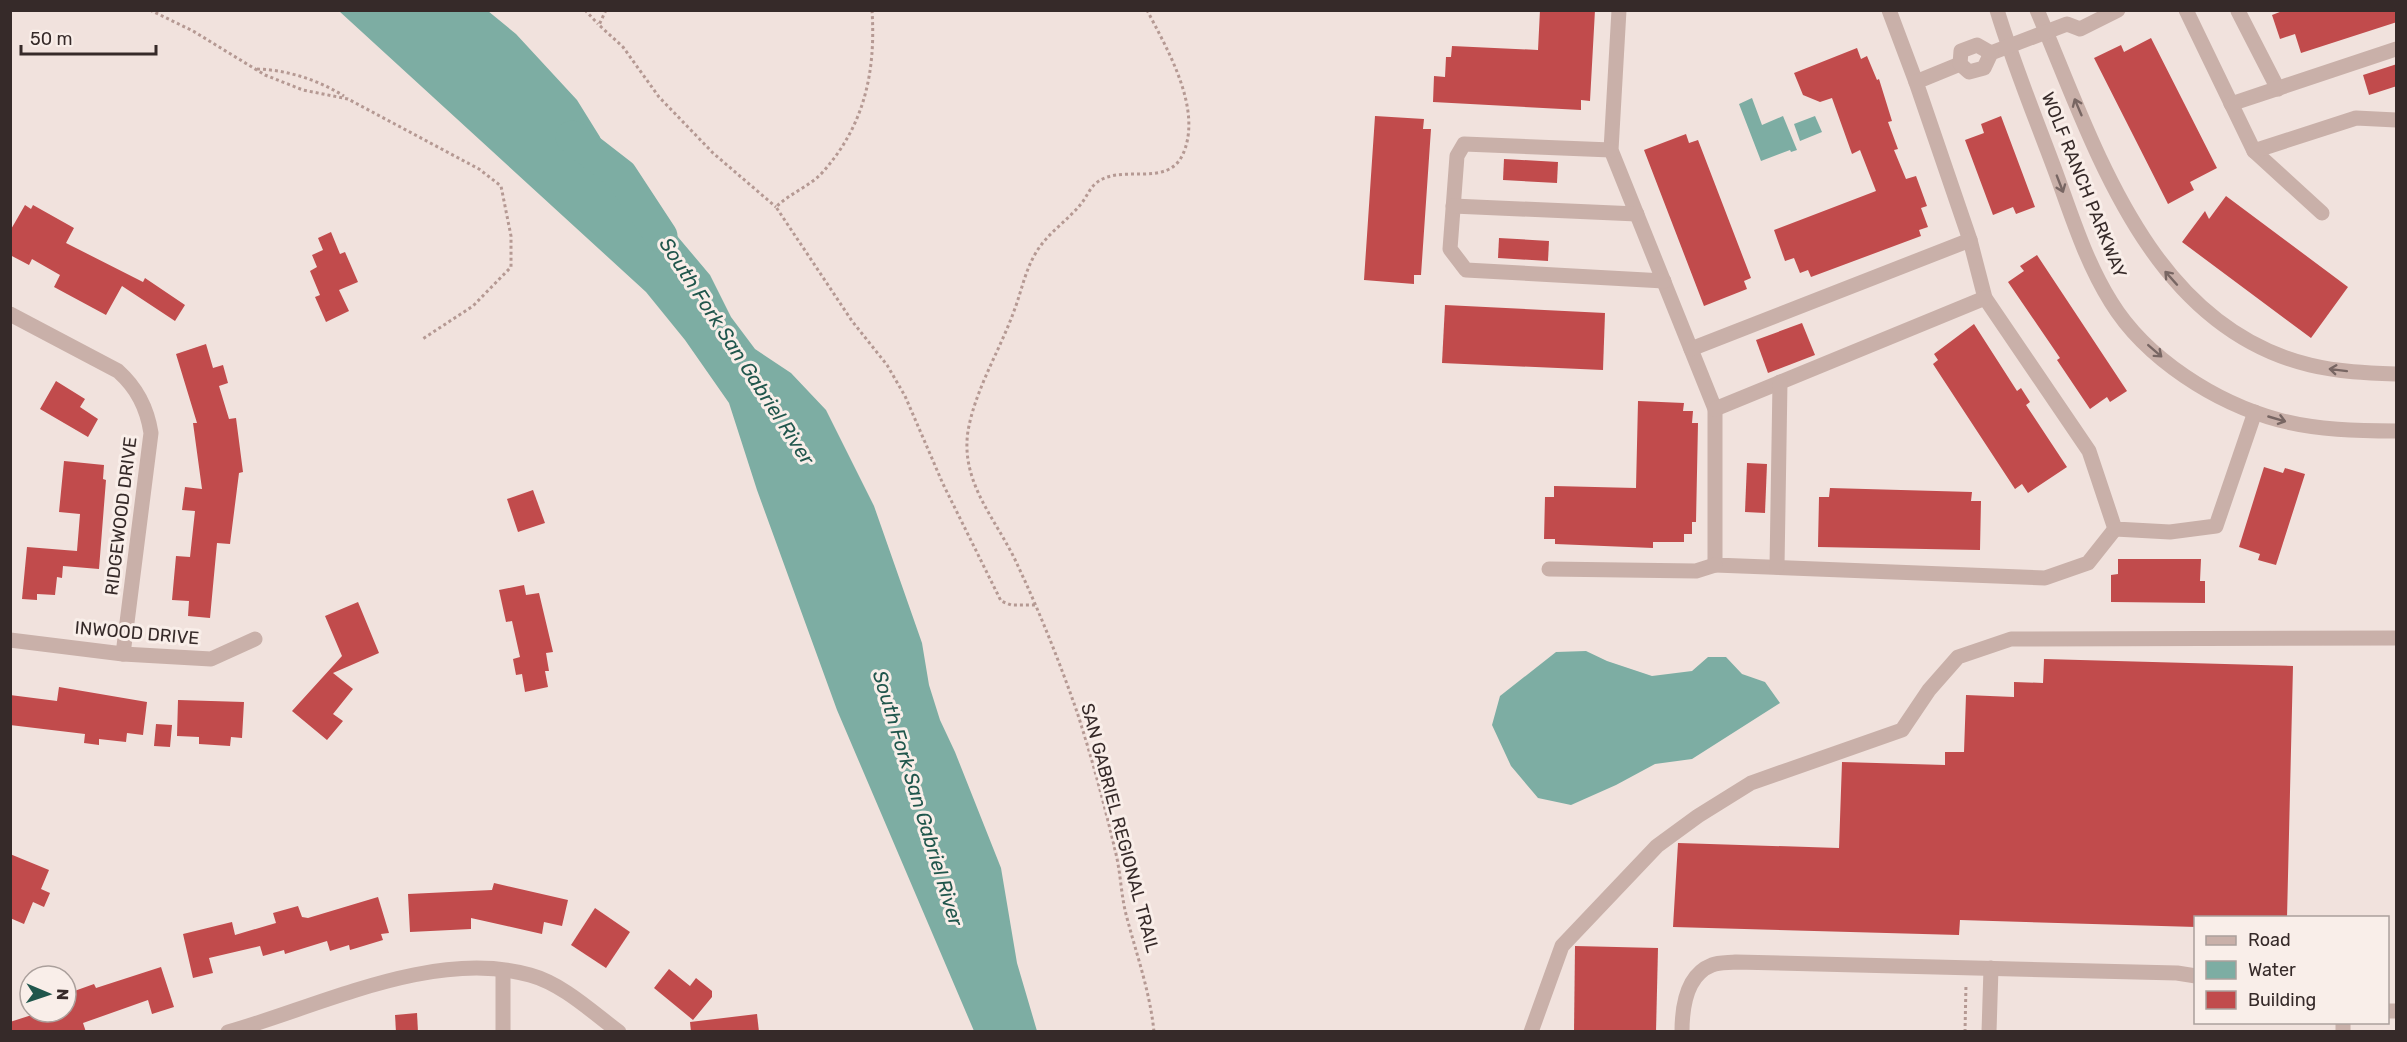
<svg xmlns="http://www.w3.org/2000/svg" width="2407" height="1042" viewBox="0 0 2407 1042" font-family="Rubik,sans-serif">
  <rect width="100%" height="100%" fill="#f1e2dd"/>
  <g fill="#7dada3">
    <path d="M339,11H488L516,34L577,100L600,137L611,172L619,184L667,224L710,275L731,317L755,349L791,373L826,410L874,506L922,643L929,685L940,720L955,752L1001,868L1017,963L1037,1031H974L837,710L757,490L729,403L685,340L646,292Z"/>
    <path d="M1752,98L1762,125L1783,116L1797,150L1791,152L1790,150L1761,161L1739,104Z"/>
    <path d="M1815,116L1822,132L1800,141L1794,124Z"/>
    <path d="M1586,651L1607,661L1652,676L1692,671L1708,657H1726L1742,674L1765,682L1780,703L1692,759L1655,764L1616,785L1571,805L1538,798L1511,766L1492,725L1500,696L1556,652Z"/>
  </g>
  <g fill="none" stroke-linecap="round" stroke-linejoin="round">
    <path stroke="#7dada3" stroke-width="33" d="M572,137L621,175L661,236"/>
  </g>
  <g fill="#c14b4c">
    <path d="M1540,10H1595L1590,101L1581,100V110L1433,102L1434,76L1445,77L1446,57H1451L1452,46L1538,50Z"/>
    <path d="M2285,10H2397V22L2301,53L2295,34L2280,39L2272,15Z"/>
    <path d="M2151,38L2217,168L2190,182L2194,190L2168,204L2094,58L2121,45L2124,52Z"/>
    <path d="M1857,48L1861,59L1867,56L1877,80L1879,79L1892,121L1888,122L1898,149L1894,150L1906,179L1916,176L1927,206L1921,208L1928,227L1919,230L1921,236L1811,277L1808,270L1800,273L1794,258L1785,261L1774,230L1876,191L1860,150L1852,154L1832,98L1820,102L1803,95L1794,73Z"/>
    <path d="M2397,64V86L2369,95L2363,75Z"/>
    <path d="M1375,116L1424,119L1423,129H1431L1421,275H1414V284L1364,280Z"/>
    <path d="M2001,116L2035,207L2016,214L2013,207L1993,215L1965,140L1984,133L1981,124Z"/>
    <path d="M1686,134L1689,143L1698,140L1751,278L1744,281L1747,289L1704,306L1644,150Z"/>
    <path d="M1504,159L1558,162L1557,183L1503,180Z"/>
    <path d="M2226,196L2348,287L2311,338L2182,242L2205,211L2209,219Z"/>
    <path d="M25,205L31,209L33,205L74,228L66,243L143,282L145,278L185,305L175,321L122,286L106,315L54,287L60,275L32,259L29,265L10,255V231Z"/>
    <path d="M331,232L340,254L345,252L358,282L339,290L349,311L326,322L315,297L320,295L310,271L317,267L312,255L323,250L318,238Z"/>
    <path d="M1499,238L1549,241L1548,261L1498,258Z"/>
    <path d="M2037,255L2127,391L2110,402L2107,397L2090,409L2057,360L2060,358L2008,282L2024,271L2020,266Z"/>
    <path d="M1445,305L1605,313L1603,370L1442,363Z"/>
    <path d="M1802,323L1815,355L1768,373L1756,340Z"/>
    <path d="M1974,324L2017,391L2021,388L2030,402L2026,405L2067,467L2028,493L2022,484L2015,489L1933,364L1938,360L1934,354Z"/>
    <path d="M206,344L213,368L223,365L228,383L219,386L229,419L236,418L243,472L239,473L230,544L217,543L210,618L188,616L189,601L172,600L176,556L190,557L195,511L182,510L185,487L202,489L193,423H197L176,354Z"/>
    <path d="M56,381L85,399L80,407L98,419L88,437L40,409Z"/>
    <path d="M1638,401L1684,403L1683,411H1693L1692,423H1698L1696,522H1692V534H1684V542H1653V548L1555,544V539H1544L1545,497H1554V486L1636,488Z"/>
    <path d="M64,461L104,465L103,479L106,480L99,569L63,566L62,578L57,577L55,595L37,594V600L22,599L27,547L77,551L80,514L59,512Z"/>
    <path d="M1747,463L1767,464L1765,513L1745,512Z"/>
    <path d="M2264,467L2283,473L2285,468L2305,474L2276,565L2258,560L2260,554L2239,547Z"/>
    <path d="M1830,488L1972,492L1971,501H1981L1980,550L1818,547L1819,497H1829Z"/>
    <path d="M533,490L545,523L518,532L507,499Z"/>
    <path d="M2118,559H2201L2200,581H2205V603L2111,602V575L2118,574Z"/>
    <path d="M524,585L526,595L539,593L553,652L546,653L549,671H545L548,687L525,692L522,674L516,675L513,659L520,657L512,621L506,622L499,590Z"/>
    <path d="M358,602L379,653L333,673L353,689L333,714L343,721L327,740L292,711L342,656L325,616Z"/>
    <path d="M2044,659L2293,666L2287,918H2196V927L1960,920L1959,935L1673,927L1678,843L1839,848L1842,762L1945,765V752H1964L1966,695L2014,697V682L2043,683Z"/>
    <path d="M59,687L147,702L143,735L127,733L126,742L99,739V745L84,743L85,734L10,725V695L57,701Z"/>
    <path d="M178,700L244,702L242,738L231,737L230,746L199,744V737L177,736Z"/>
    <path d="M156,724L172,725L170,747L154,746Z"/>
    <path d="M10,854L49,870L41,889L50,893L44,907L33,902L24,924L10,918Z"/>
    <path d="M494,883L568,900L562,926L544,922L542,934L471,918V929L410,932L408,894L492,890Z"/>
    <path d="M378,897L389,933L381,934L383,940L350,950L349,945L330,951L327,941L285,954L284,950L263,956L260,946L209,958L213,973L193,978L183,934L232,922L235,935L276,923L273,913L298,906L302,917L308,918Z"/>
    <path d="M595,908L630,932L606,968L571,945Z"/>
    <path d="M1575,946L1658,948L1656,1032H1574Z"/>
    <path d="M161,967L174,1007L152,1014L148,1000L83,1023L86,1032H10V1022L41,1012H66V994L94,984L96,988Z"/>
    <path d="M669,969L690,986L696,978L712,991V997L693,1020L654,988Z"/>
    <path d="M417,1013L418,1032H396L395,1015Z"/>
    <path d="M757,1014L759,1032H691L690,1022Z"/>
  </g>
  <g fill="none" stroke-linecap="round" stroke-linejoin="round">
    <g stroke="#b59993" stroke-width="3" stroke-dasharray="3 3" stroke-linecap="butt">
      <path d="M150,10L193,31L265,75L303,90L348,99L479,169L501,186L511,236V267L473,306L421,340"/>
      <path d="M585,10L598,24"/>
      <path d="M606,10L599,25L623,47L659,97L713,153L776,207"/>
      <path d="M872,10C876,73 864,127 821,174C808,187 789,194 776,207L852,321L887,365L905,396L943,484L1001,601L1011,605H1036"/>
      <path d="M1147,10C1167,49 1203,109 1183,154C1167,190 1118,161 1094,185C1089,190 1086,198 1081,204C1068,220 1047,234 1037,251C1025,270 1022,290 1014,311C1000,350 975,390 968,431C960,484 998,521 1018,566C1040,613 1060,663 1077,712C1092,758 1105,807 1116,854C1121,875 1121,897 1127,918C1137,956 1150,992 1154,1032"/>
      <path d="M257,69C288,70 318,80 344,96"/>
      <path d="M1965,1032L1966,984"/>
    </g>
    <g stroke="#c9b0a9" stroke-width="15">
      <path d="M1619,10L1611,150L1715,409V565L2045,578L2088,563L2115,529"/>
      <path d="M1889,10L1916,82"/>
      <path d="M1997,10C2014,66 2036,119 2056,173C2072,217 2086,262 2111,302C2146,359 2216,403 2279,420C2317,430 2358,431 2396,431"/>
      <path d="M2037,10C2095,146 2148,326 2310,365C2339,372 2368,373 2396,374"/>
      <path d="M2186,10L2254,151L2322,213"/>
      <path d="M2238,11L2278,89"/>
      <path d="M1960,64L1916,82L1970,240L1985,298L2089,451L2115,529L2170,532L2216,526L2255,412"/>
      <path d="M1960,64L1969,72L1984,68L1991,53L2067,24L2080,29L2118,10"/>
      <path d="M1960,64L1961,51L1977,45L1991,53"/>
      <path d="M2231,104L2396,49"/>
      <path d="M1611,150L1464,144L1457,156L1450,249L1466,270L1664,281"/>
      <path d="M2254,151L2356,118L2396,120"/>
      <path d="M1453,206L1637,214"/>
      <path d="M10,314L118,371C137,388 147,407 151,433L123,654"/>
      <path d="M1691,349L1970,240"/>
      <path d="M1715,409L1985,298"/>
      <path d="M1777,567L1780,382"/>
      <path d="M1549,569L1696,571L1715,565"/>
      <path d="M10,640L123,654L211,659L255,639"/>
      <path d="M2388,1011H2396"/>
      <path d="M228,1032C320,1006 435,948 530,975C563,984 592,1012 619,1032"/>
      <path d="M503,1032V972"/>
      <path d="M1531,1032L1562,946L1657,846L1698,816L1751,783L1902,730L1929,690L1958,657L2011,639L2396,638"/>
      <path d="M1682,1032C1682,1007 1686,975 1712,965C1719,962 1729,963 1736,962L2177,973L2196,976"/>
      <path d="M1989,1032L1991,968"/>
      <path d="M2343,1032V1022"/>
    </g>
  </g>
  <defs><path id="oneway-shaft" d="M-6 0H5M1.5-3L5.5 0L1.5 3" fill="none" stroke-width="1.6" stroke-linecap="round" stroke-linejoin="round" transform="scale(1.5)"/></defs>
  <g stroke="#786663">
    <use href="#oneway-shaft" transform="translate(2078 107) rotate(-113)"/>
    <use href="#oneway-shaft" transform="translate(2060 184) rotate(69)"/>
    <use href="#oneway-shaft" transform="translate(2171 278) rotate(-132)"/>
    <use href="#oneway-shaft" transform="translate(2155 351) rotate(41)"/>
    <use href="#oneway-shaft" transform="translate(2338 370) rotate(-173)"/>
    <use href="#oneway-shaft" transform="translate(2277 419) rotate(16)"/>
  </g>
  <g text-anchor="middle" dominant-baseline="central" stroke-width="6" stroke-linejoin="round" paint-order="stroke">
    <g font-size="18" fill="#362a29" stroke="#f9eee9">
      <text transform="translate(2084 185) rotate(68)">WOLF RANCH PARKWAY</text>
      <text transform="translate(121 516) rotate(-83)">RIDGEWOOD DRIVE</text>
      <text transform="translate(137 633) rotate(5)">INWOOD DRIVE</text>
      <text transform="translate(1120 828) rotate(75)">SAN GABRIEL REGIONAL TRAIL</text>
    </g>
    <g font-size="20" font-style="italic" fill="#20564c" stroke="#f9eee9">
      <text transform="translate(737 351) rotate(57)">South Fork San Gabriel River</text>
      <text transform="translate(918 798) rotate(73)">South Fork San Gabriel River</text>
    </g>
  </g>
  <rect width="2407" height="1042" fill="none" stroke="#362a29" stroke-width="24"/>
  <rect x="2194" y="916" width="195" height="108" fill="#f9eee9" stroke="#aba09c" stroke-width="1.5"/>
  <rect x="2206" y="936" width="30" height="9" fill="#c9b0a9" stroke="#aba09c" stroke-width="1.5"/>
  <text x="2248" y="946" font-size="18" fill="#362a29">Road</text>
  <rect x="2206" y="961" width="30" height="18" fill="#7dada3" stroke="#aba09c" stroke-width="1.5"/>
  <text x="2248" y="976" font-size="18" fill="#362a29">Water</text>
  <rect x="2206" y="991" width="30" height="18" fill="#c14b4c" stroke="#aba09c" stroke-width="1.5"/>
  <text x="2248" y="1006" font-size="18" fill="#362a29">Building</text>
  <g transform="translate(48 994) rotate(92)"><circle r="28" fill="#f9eee9" stroke="#aba09c" stroke-width="1.5"/>
  <path d="M0-4.5L10 22L0 15L-10 22Z" fill="#20564c"/>
  <text y="-9" font-size="16" font-weight="bold" text-anchor="middle" fill="#362a29">N</text>
  </g>
  <path d="M21 45v9h135v-9" fill="none" stroke="#362a29" stroke-width="3"/>
  <text x="30" y="45" font-size="18" fill="#362a29" stroke="#f9eee9" stroke-width="4.5" paint-order="stroke">50 m</text>
</svg>
